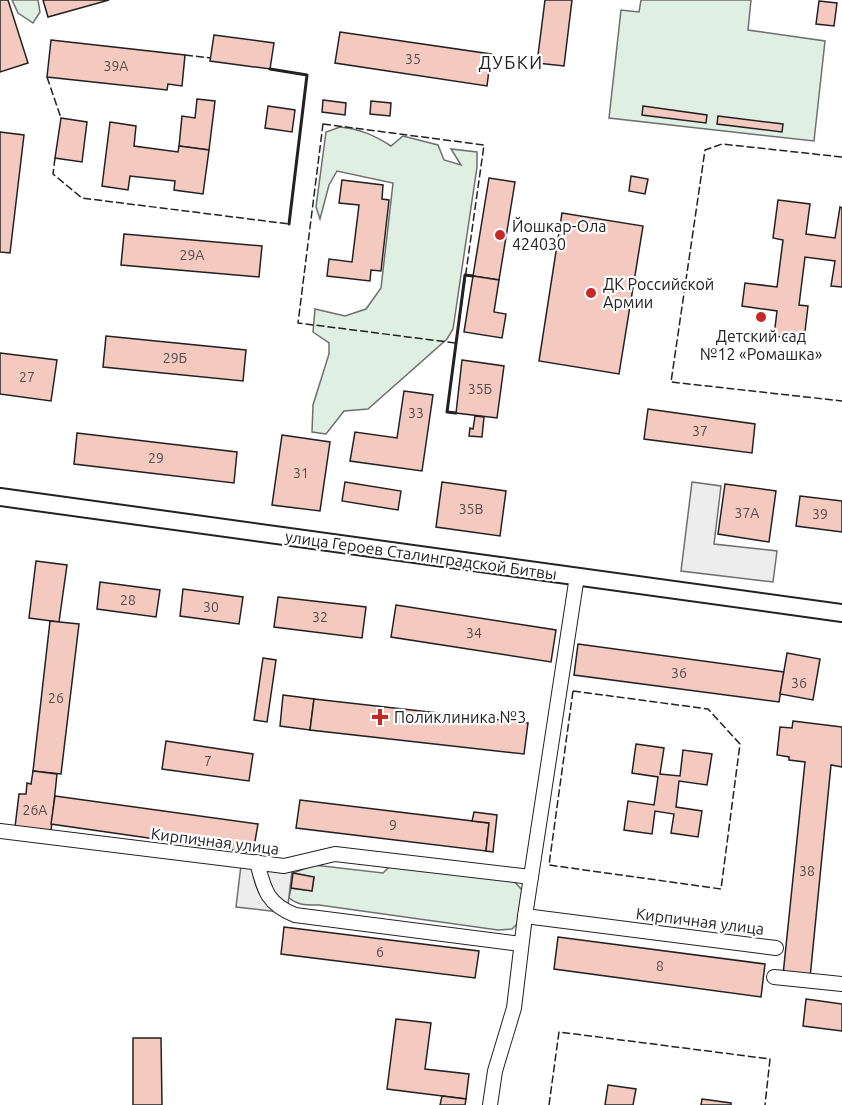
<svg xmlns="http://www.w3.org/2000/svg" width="842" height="1105" viewBox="0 0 842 1105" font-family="Ubuntu,sans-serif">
  <rect width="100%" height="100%" fill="#fff"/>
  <g fill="#e0efe3" stroke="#6f6f6f" stroke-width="1.5">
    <path d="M12,0H38L40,12L33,23L18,13Z"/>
    <path d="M641,0H751L748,30L825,41L814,141L609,118L621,10L639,12Z"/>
    <path d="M340,127C360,129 374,135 391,146L403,136L438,145L444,160L461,165L451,149L477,152V167L453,329L447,339L368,409L344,411L326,434L312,432L313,405L329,354V343L313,332L315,309L345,316L366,309L381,288L393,183L337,171L329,185L320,219L316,207L326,132Z"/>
    <path d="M392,864L512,879L523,891L519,922L512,929L498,930L319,905C307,905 299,906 289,898L291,888L312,891L314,877L293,873L314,865L383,873Z"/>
  </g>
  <g fill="#ededed" stroke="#6f6f6f" stroke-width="1.5">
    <path d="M692,482L721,486L714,544L777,551L773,582L681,571Z"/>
    <path d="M241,865L292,871L287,913L236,907Z"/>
  </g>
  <g fill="#f3c9c0" stroke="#222" stroke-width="1.5">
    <path d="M0,0H8L28,63L0,72Z"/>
    <path d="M43,0H109L48,17Z"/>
    <path d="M545,0H572L564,66L537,63Z"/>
    <path d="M819,1L837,3L834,26L816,24Z"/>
    <path d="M340,32L491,54L487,86L335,63Z"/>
    <path d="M214,35L274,43L270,69L210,61Z"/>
    <path d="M51,40L185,55L182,86L168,84L167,90L47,77Z"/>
    <path d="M197,99L215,101L209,150L179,146L182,116L195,118Z"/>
    <path d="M323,100L346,103L345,115L322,112Z"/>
    <path d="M371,101L391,103L390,116L370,114Z"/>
    <path d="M268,106L295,110L292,132L265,128Z"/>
    <path d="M643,106L707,115L706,123L642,115Z"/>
    <path d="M718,116L783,124L782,132L717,124Z"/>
    <path d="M61,118L87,122L82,162L55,158Z"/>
    <path d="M110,122L136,126L134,146L178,152L179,146L209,150L203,194L174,190L175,181L130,176L128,190L102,186Z"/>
    <path d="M0,132L24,135L10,253L0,252Z"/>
    <path d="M631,176L648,179L645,194L629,191Z"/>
    <path d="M489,178L515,182L499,280L473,276Z"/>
    <path d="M342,180L383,185L382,199L389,200L381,271L371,270L370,281L327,276L329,259L352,262L359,205L339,203Z"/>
    <path d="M778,200L810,204L806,234L835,238L840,207L842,208V287L831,286L835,261L805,257L799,305L808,306L804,340L774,336L777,311L742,306L745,283L777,287L783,240L773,238Z"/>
    <path d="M562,213L643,226L619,374L539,361Z"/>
    <path d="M124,234L262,246L259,277L121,265Z"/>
    <path d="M473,276L499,280L494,312L506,314L502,338L464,332Z"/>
    <path d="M106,336L246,350L243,381L103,367Z"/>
    <path d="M0,353L57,360L51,401L0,394Z"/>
    <path d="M462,360L504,366L497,418L456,413Z"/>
    <path d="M404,391L433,395L422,471L350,461L355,432L397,438Z"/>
    <path d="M648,409L755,424L752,453L644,439Z"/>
    <path d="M475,416L484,417L482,437L469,436L470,428L473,429Z"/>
    <path d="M77,433L237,452L234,483L74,464Z"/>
    <path d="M282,435L330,442L320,511L272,505Z"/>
    <path d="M345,482L401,491L398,510L342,501Z"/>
    <path d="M442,482L506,491L500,536L436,527Z"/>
    <path d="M725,484L776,491L769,542L718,534Z"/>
    <path d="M800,496L842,501V532L796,526Z"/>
    <path d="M36,561L67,565L59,622L29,618Z"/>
    <path d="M100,582L160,590L156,617L97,609Z"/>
    <path d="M183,589L243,597L239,624L180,616Z"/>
    <path d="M278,597L366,607L362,638L274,627Z"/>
    <path d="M396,605L556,630L551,662L391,637Z"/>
    <path d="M50,621L79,624L61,774L33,771Z"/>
    <path d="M578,644L784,672L779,702L574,675Z"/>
    <path d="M787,653L820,659L813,700L780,694Z"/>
    <path d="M263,658L276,660L267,722L254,720Z"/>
    <path d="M283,695L314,699L310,730L280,726Z"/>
    <path d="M314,699L528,723L524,754L310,730Z"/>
    <path d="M793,721L842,727V767L831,765L810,978L783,975L805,762L789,760V757L777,755L780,727L792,728Z"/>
    <path d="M166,741L253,754L249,781L162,769Z"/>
    <path d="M636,744L664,748L660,774L680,776L683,750L712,754L707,785L679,781L676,807L702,811L698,837L671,833L674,814L655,811L652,834L624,830L628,801L654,805L658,777L632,773Z"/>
    <path d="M33,771L57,774L51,831L15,827L19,794H26L27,783L31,784Z"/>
    <path d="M55,796L258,824L253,853L51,824Z"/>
    <path d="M300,800L489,823L486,851L296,828Z"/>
    <path d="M474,812L497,815L493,852L486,851L489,823L472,821Z"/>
    <path d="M293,873L314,877L312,891L291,888Z"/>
    <path d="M284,927L479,951L475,978L281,954Z"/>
    <path d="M558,937L765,964L761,997L554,969Z"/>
    <path d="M806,999L842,1004V1031L803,1026Z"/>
    <path d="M396,1019L431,1023L425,1069L469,1074L466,1099L387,1089Z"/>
    <path d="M133,1038H161L162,1105H133Z"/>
    <path d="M608,1085L636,1089L633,1105H605Z"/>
    <path d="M442,1096L466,1099L465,1105H440Z"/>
    <path d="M702,1099L731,1103V1105H701Z"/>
  </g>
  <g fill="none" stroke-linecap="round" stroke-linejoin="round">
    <g stroke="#222" stroke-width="16">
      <g id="minor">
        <path d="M0,831L284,866L335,854L531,877"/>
        <path d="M257,862C264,889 266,903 295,915L521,944"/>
        <path d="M525,916L776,948"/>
        <path d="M774,977L842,984"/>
        <path d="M490,1105L495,1071L514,1008L525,916L577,576"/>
      </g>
    </g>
    <g stroke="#222" stroke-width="20">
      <path id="tertiary" d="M0,497L842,613"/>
    </g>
    <use href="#minor" stroke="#fff" stroke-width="14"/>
    <use href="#tertiary" stroke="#fff" stroke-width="16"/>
    <g stroke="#222" stroke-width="1.5" stroke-dasharray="8 3" stroke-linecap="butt">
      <path d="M185,55L211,58"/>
      <path d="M47,77L61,118"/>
      <path d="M323,124L484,145L456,343L298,323Z"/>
      <path d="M842,157L722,144L705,150L671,382L842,401"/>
      <path d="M55,158L53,174L82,198L289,224"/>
      <path d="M573,691L708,709L740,744L721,889L549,865Z"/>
      <path d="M549,1105L559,1032L770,1059L765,1105"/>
    </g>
    <g stroke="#222" stroke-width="3">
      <path d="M270,69L307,75L289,224"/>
      <path d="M456,413L447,412L465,275L473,276"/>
    </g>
  </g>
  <g fill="#c62828" stroke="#fff" stroke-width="2">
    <circle cx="500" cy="235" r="6"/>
    <circle cx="591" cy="293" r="6"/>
    <circle cx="761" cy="317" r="6"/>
    <path d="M377 708h6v6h6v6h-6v6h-6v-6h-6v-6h6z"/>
  </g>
  <g text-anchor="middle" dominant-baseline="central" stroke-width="4.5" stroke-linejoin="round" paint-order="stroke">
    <g font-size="14" fill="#564c4a">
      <text x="413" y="59">35</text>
      <text x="116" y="66">39А</text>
      <text x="192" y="255">29А</text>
      <text x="175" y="358">29Б</text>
      <text x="27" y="377">27</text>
      <text x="480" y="389">35Б</text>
      <text x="416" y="413">33</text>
      <text x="700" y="431">37</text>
      <text x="156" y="458">29</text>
      <text x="301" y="473">31</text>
      <text x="471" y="509">35В</text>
      <text x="747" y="513">37А</text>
      <text x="820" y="514">39</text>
      <text x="128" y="600">28</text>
      <text x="211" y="607">30</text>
      <text x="320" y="617">32</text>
      <text x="474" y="633">34</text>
      <text x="679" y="673">36</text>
      <text x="799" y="683">36</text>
      <text x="56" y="698">26</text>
      <text x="208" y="761">7</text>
      <text x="35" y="810">26А</text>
      <text x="393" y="825">9</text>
      <text x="807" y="871">38</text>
      <text x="380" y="952">6</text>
      <text x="660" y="966">8</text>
    </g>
    <g font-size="16" fill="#222" stroke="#fff" text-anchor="start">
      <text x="512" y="226">Йошкар-Ола<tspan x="512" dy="18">424030</tspan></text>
      <text x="603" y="284">ДК Российской<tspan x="603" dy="18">Армии</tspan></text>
      <text x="761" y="336" text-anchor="middle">Детский сад<tspan x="761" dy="18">№12 «Ромашка»</tspan></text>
      <text x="394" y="717">Поликлиника №3</text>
    </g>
    <g font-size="16" fill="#222" stroke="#fff">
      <text transform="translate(421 555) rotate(8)">улица Героев Сталинградской Битвы</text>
      <text transform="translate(215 841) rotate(7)">Кирпичная улица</text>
      <text transform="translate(700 921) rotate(7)">Кирпичная улица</text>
    </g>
    <g font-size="18" letter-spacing="1.5" fill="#222" stroke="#fff">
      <text x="511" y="62">ДУБКИ</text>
    </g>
  </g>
</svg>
